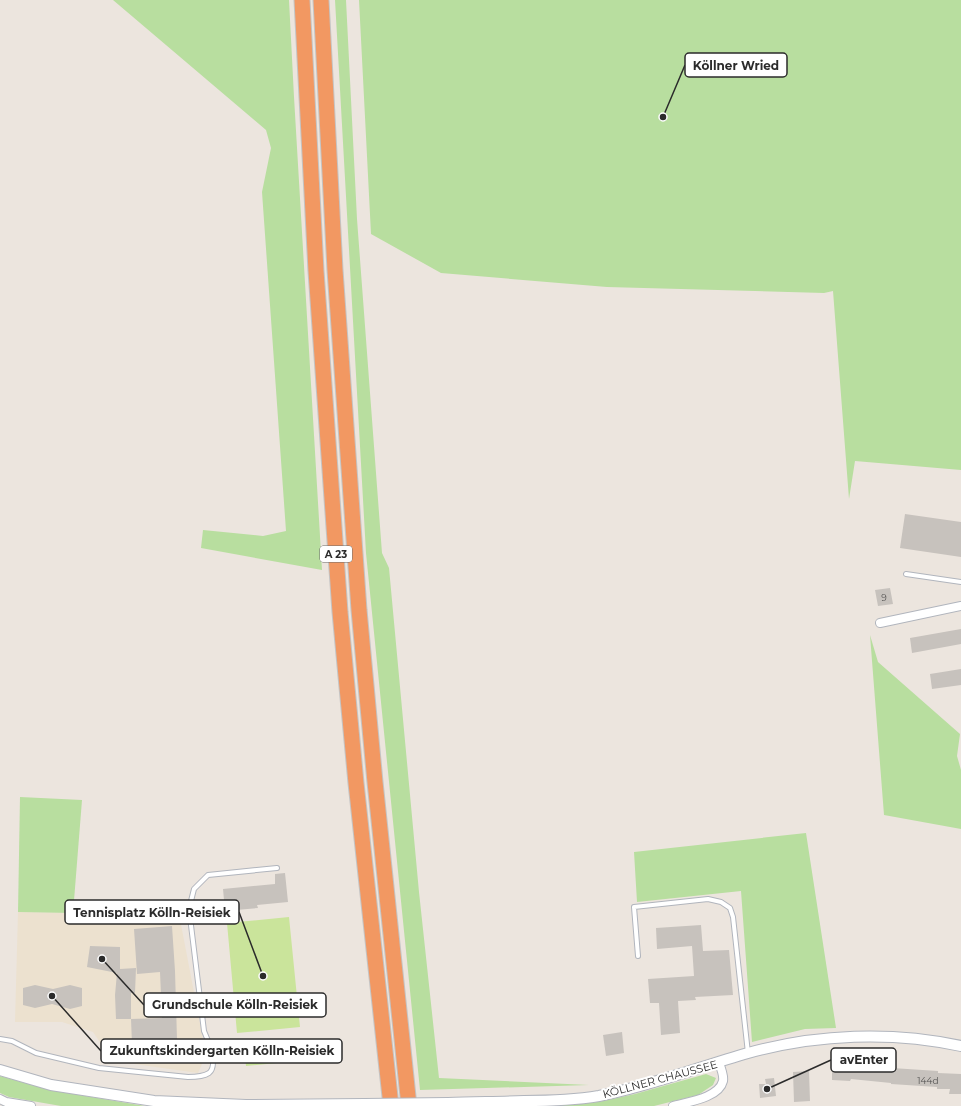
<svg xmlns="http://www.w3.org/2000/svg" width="961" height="1106" viewBox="0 0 961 1106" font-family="Montserrat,sans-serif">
  <rect width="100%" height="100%" fill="#ece5de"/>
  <path fill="#ece1cf" d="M18,912L179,914L206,1055L198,1073L113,1061L93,1032L62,1022H15Z"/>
  <g fill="#b8de9f">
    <path d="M113,0H289L294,97L322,570L201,548L203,530L263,536L286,531L262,192L271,148L266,130Z"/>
    <path d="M335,0H346L357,219L382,553L389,568L419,892L439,1078L589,1085L420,1090L366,553Z"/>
    <path d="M359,0H961V470L855,461L849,499L833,291L824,293L607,287L441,273L371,234Z"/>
    <path d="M870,635L878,662L960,734L957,756L961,770V829L884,815Z"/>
    <path d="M20,797L82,800L73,913L18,912Z"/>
    <path d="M806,833L836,1028L805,1029L752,1042L741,891L637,902L634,852Z"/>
    <path d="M706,1074L716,1078L713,1085L698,1095L654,1106H526L598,1102L635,1094Z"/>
    <path d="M0,1076L50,1090L145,1106H61L9,1097L0,1093Z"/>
  </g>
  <g fill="#cae49b">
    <path d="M289,917L300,1027L237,1033L227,923Z"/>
    <path d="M275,1042L277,1063L246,1066L244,1045Z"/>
  </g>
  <g fill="#c7c2bd">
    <path d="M905,514L961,522V557L900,548Z"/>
    <path d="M890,588L893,604L878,606L875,590Z"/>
    <path d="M961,629V644L912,653L910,638Z"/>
    <path d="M961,669V685L932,689L930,674Z"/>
    <path d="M285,873L288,902L257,905L258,908L225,911L223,889L275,884V874Z"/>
    <path d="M701,925L703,951L729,950L733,995L695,997L696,1000L678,1001L680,1033L661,1035L659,1003H650L648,979L694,976L692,946L657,949L656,928Z"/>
    <path d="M172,926L175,971L177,1039H195L194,1055L177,1054V1057H161L162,1043L132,1044L131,1019L162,1018L160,972L137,974L134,929Z"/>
    <path d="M90,946L120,947V969L136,968L135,993H131V1019H116L115,995L117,973L87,967Z"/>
    <path d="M35,985L53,989L70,985L82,988V1006L70,1009L52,1004L35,1008L23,1005V988Z"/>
    <path d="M622,1032L624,1053L606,1056L603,1035Z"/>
    <path d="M832,1062L851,1063V1066L892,1069V1068L938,1071V1073L961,1074V1094H949L950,1089H937V1087L891,1084V1083L851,1079L850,1081L832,1080Z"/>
    <path d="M809,1071L810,1101L794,1102L793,1072Z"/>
    <path d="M774,1078L776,1096L760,1098L759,1084H766L765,1079Z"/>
  </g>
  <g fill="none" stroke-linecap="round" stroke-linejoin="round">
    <g stroke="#b1b5bd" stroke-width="6">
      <g id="service">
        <path d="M906,574L961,582"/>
        <path d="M638,956L634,907L708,899L721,902L730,908L733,917L748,1053"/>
        <path d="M0,1039L12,1041L36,1053L99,1068L188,1077C195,1077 203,1077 209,1073C219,1065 208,1040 204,1031L189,909L194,889L208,875L277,868"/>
      </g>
    </g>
    <g stroke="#b1b5bd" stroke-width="10">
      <g id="minor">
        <path d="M880,623L961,606"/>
        <path d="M0,1099L6,1102L31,1106"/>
        <path d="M673,1106C687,1102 719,1098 723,1081C724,1076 721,1068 719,1063"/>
      </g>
    </g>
    <g stroke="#b1b5bd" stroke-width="12">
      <g id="tertiary">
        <path d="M0,1070L51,1085L154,1101L246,1105L365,1104"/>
        <path d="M448,1103C473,1102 498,1102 524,1101C549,1101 575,1100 599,1096C650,1086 699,1067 748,1053C817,1034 891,1031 961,1046"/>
      </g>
    </g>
    <g stroke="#c4c4c4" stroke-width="17">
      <g id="motorway">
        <path d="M302,0L316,271L340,612L356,783L391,1106"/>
        <path d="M321,0L335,270L359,610L375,782L409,1106"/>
      </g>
    </g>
    <use href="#service" stroke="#fff" stroke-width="4"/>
    <use href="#minor" stroke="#fff" stroke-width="8"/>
    <use href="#tertiary" stroke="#fff" stroke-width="10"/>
    <use href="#motorway" stroke="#f29862" stroke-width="15"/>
    <g stroke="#b1b5bd" stroke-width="12" stroke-linecap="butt">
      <path id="tertiary-bridge" d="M365,1104L448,1103"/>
    </g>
    <use href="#tertiary-bridge" stroke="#fff" stroke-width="10"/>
  </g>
  <g text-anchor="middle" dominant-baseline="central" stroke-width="4" stroke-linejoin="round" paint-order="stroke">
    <g font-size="9" fill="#525150">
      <text x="884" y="597">9</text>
      <text x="928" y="1080">144d</text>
    </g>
    <rect fill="#fff" stroke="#6b6b6b" stroke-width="1" x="320" y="546" width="32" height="16" rx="3"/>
    <g font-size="10" font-weight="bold" fill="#2b2b2b">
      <text x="336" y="554">A 23</text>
    </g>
    <g font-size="11" fill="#2b2b2b" stroke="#fff">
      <text transform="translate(660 1079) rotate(-15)">KÖLLNER CHAUSSEE</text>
    </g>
  </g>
  <path fill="none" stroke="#2b2b2b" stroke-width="1.5" d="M663 117L685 65M263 976L239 912M102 959L144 1005M52 996L101 1051M767 1089L831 1060"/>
  <g fill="#2b2b2b" stroke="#fff" stroke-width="1.5">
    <circle cx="663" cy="117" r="4"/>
    <circle cx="263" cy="976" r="4"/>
    <circle cx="102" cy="959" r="4"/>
    <circle cx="52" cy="996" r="4"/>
    <circle cx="767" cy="1089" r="4"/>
  </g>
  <g fill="#fff" stroke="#2b2b2b" stroke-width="1.5">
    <rect x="685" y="53" width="102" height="24" rx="4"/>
    <rect x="65" y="900" width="174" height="24" rx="4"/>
    <rect x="144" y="993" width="182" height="24" rx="4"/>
    <rect x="101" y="1039" width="241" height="24" rx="4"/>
    <rect x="831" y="1048" width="65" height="24" rx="4"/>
  </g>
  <g font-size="12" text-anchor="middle" font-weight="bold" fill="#2b2b2b">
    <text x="736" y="70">Köllner Wried</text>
    <text x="152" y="917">Tennisplatz Kölln-Reisiek</text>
    <text x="235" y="1009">Grundschule Kölln-Reisiek</text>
    <text x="222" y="1055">Zukunftskindergarten Kölln-Reisiek</text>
    <text x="864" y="1064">avEnter</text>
  </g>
</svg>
